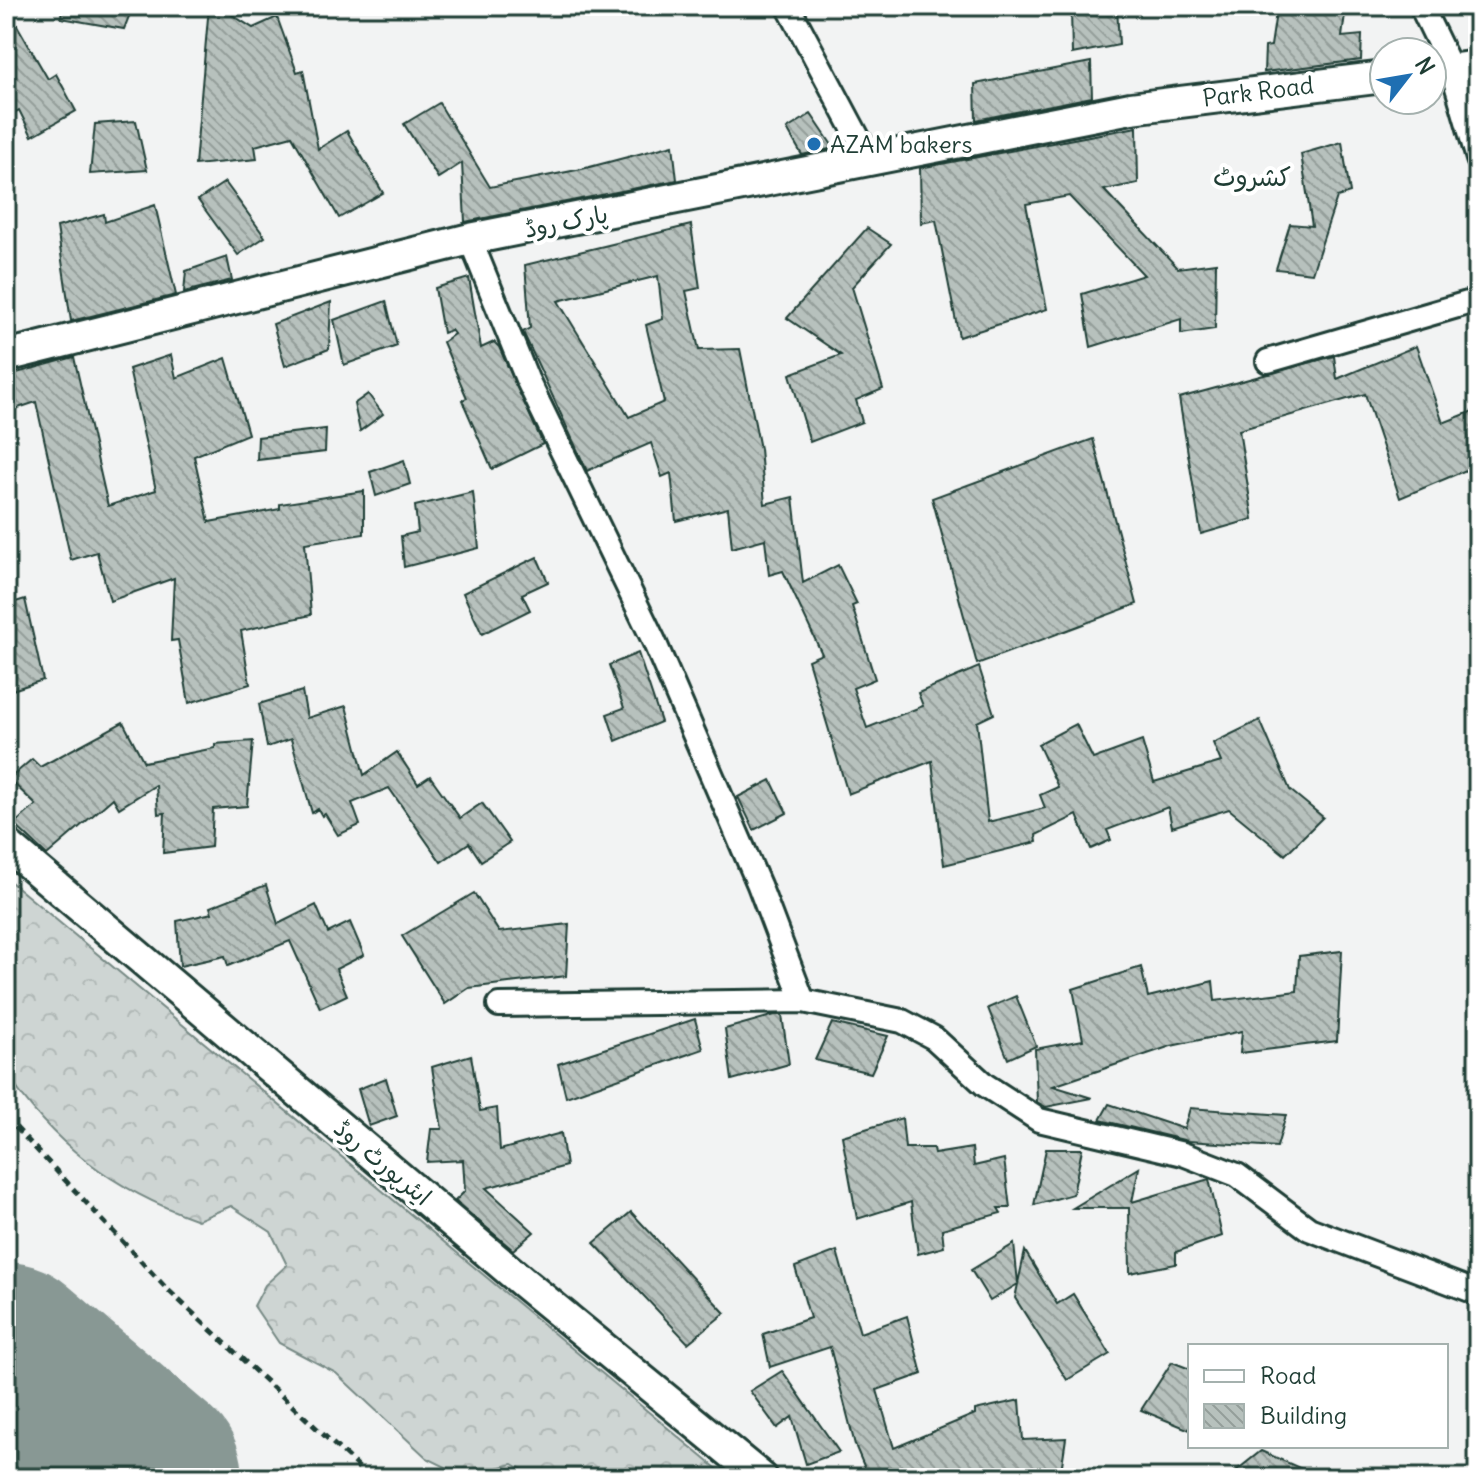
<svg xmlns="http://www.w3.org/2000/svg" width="1484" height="1484" viewBox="0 0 1484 1484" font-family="Delius,'Playpen Sans Arabic',sans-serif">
  <defs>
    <pattern id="forest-crowns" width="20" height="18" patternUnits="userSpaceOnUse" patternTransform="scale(2)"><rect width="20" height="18" fill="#ced5d3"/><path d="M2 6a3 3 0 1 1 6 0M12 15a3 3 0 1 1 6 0" fill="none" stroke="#b0b8b6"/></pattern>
    <pattern id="building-back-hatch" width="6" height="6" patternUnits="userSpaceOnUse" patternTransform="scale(2)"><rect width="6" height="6" fill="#b7c1bd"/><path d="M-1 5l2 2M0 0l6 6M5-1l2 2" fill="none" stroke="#949e9a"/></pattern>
  </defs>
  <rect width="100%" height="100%" fill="#f2f3f3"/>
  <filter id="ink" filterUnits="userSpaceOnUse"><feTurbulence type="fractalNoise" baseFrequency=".0125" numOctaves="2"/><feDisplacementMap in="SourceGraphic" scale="16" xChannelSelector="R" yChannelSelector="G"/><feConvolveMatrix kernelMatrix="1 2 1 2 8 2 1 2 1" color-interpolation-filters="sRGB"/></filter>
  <g filter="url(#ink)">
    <path fill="url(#forest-crowns)" stroke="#768984" stroke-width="2" d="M6,878L728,1478H537L513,1464L464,1476L427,1458L336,1373L279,1343L254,1306L265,1285L287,1265L271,1232L231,1206L198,1220C118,1192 51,1144 6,1072Z"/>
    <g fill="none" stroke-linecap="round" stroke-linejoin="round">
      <path stroke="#889894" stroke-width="188" d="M6,1356L149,1478"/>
    </g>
    <g fill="url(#building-back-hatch)" stroke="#1f3d34" stroke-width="2" fill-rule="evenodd">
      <path d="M6,6L48,79L56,74L76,111L32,136L19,110L6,117Z"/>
      <path d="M62,6H133L124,29L61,18Z"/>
      <path d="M209,6H218L253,28L277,17L297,72L303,70L318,149L347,131L383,193L339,218L292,136L255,146L257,159L195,165Z"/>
      <path d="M1088,6H1117L1119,45L1072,54L1071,9Z"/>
      <path d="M1277,6H1346L1342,37L1362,35L1361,60L1264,72L1265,47L1271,46Z"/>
      <path d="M1091,62L1092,97L976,120L975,84Z"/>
      <path d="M439,103L490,187L582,169L673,145L677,180L465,222L462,163L438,178L404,124Z"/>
      <path d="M811,114L834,148L802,155L787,129Z"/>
      <path d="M136,121L147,170L90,174L95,124Z"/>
      <path d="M1137,127L1138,183L1104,190L1178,268L1216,263L1215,329L1181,334V319L1091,347L1082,294L1144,275L1069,196L1026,204L1047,309L959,337L936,220L921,223L920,168Z"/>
      <path d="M1342,142L1350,193L1337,197L1312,273L1276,269L1290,224L1312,226L1301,154Z"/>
      <path d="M225,182L265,237L238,255L198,200Z"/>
      <path d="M155,205L176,295L71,321L57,227L104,214L105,222Z"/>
      <path d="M691,225L700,288L686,291L699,350L740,349L760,449L765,504L793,497L803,583L838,565L857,604L852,606L875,679L853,688L867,728L923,706L918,693L979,667L994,714L977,722L988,822L1045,808L1040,795L1058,787L1038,744L1076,724L1093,759L1142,741L1154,782L1221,762L1213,743L1260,720L1290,790L1323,817L1285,855L1229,809L1172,827L1168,807L1107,830L1111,840L1091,849L1077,815L1036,835L1037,842L944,865L932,761L848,794L808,660L822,654L783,571L769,575L765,539L732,548L728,508L676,521L671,473L662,477L651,443L587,471L523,332L530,328L525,265ZM658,276L663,319L646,325L664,402L629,417L558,301Z"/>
      <path d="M867,228L891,244L852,287L883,389L856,400L862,422L810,442L790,374L841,355L787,318Z"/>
      <path d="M227,257L232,280L184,292L186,271Z"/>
      <path d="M469,278L481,348L494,342L499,347L543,444L492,469L462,400L467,398L443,342L454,334L451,330L443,333L435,288Z"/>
      <path d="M386,301L397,346L344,365L334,320Z"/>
      <path d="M331,302L329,349L285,366L273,324Z"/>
      <path d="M1416,346L1443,423L1478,409V465L1400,498L1365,394L1239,430L1253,519L1201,534L1179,398L1334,356L1337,379Z"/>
      <path d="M171,355L176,378L226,358L248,434L194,456L209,522L280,509V504L364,491V534L305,543L311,615L241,631L250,684L189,703L178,640L171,641L174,578L110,601L97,552L71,560L36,402L6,412V376L74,357L108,506L156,490L129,369Z"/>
      <path d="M368,394L383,414L360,431L354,404Z"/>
      <path d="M326,429L325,452L257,460L258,437Z"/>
      <path d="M1093,439L1137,604L977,664L932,498Z"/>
      <path d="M404,460L410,484L376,496L370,472Z"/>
      <path d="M473,492L479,548L404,567L401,536L418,532L415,506Z"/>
      <path d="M537,557L548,582L522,594L530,610L482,634L463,593Z"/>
      <path d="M25,599L43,680L6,692V605Z"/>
      <path d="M638,653L661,722L616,741L607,714L624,708L609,665Z"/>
      <path d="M302,691L307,718L346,706L364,775L397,752L418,784L430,776L460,818L482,803L510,842L481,861L469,843L441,862L389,788L352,803L360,825L338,835L325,814L322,816L318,809L312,813L291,739L267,747L259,704Z"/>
      <path d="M123,722L144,762L215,748V744L253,741L247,806L213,809L211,847L163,853L165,813L158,814L156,785L119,808L113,798L47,855L14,824L36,805L9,779L32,759L40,767Z"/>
      <path d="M771,780L787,813L754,830L738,797Z"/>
      <path d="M266,885L278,924L316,905L328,933L350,922L364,955L336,969L347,995L320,1008L290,941L228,966L225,956L180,966L177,921L212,913L210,907Z"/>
      <path d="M474,893L499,932L569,924L566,976L469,988L445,1004L402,936Z"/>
      <path d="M1342,951L1337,1041L1240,1053L1242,1031L1171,1046L1053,1086L1092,1098L1046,1107L1037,1102L1035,1049L1083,1040L1073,989L1141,967L1148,997L1213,981L1215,1001L1297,991L1299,956Z"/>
      <path d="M1016,996L1036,1046L1008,1059L988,1008Z"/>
      <path d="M775,1015H782L789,1064L732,1080L725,1029Z"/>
      <path d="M695,1019L703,1049L566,1097L558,1064Z"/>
      <path d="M832,1023L888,1036L871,1073L815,1060Z"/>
      <path d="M471,1055L480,1111L497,1108L500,1150L561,1133L566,1166L486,1188L534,1232L513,1250L455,1201L465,1191L463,1160L427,1162L431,1129H442L432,1067Z"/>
      <path d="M386,1078L397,1116L369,1126L358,1089Z"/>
      <path d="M1109,1104L1184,1129L1190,1108L1286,1115L1277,1147L1188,1141L1100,1120Z"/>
      <path d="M902,1118L905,1148H933L934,1154L972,1148L974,1166L1004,1159L1010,1208H998L1001,1213L942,1229L944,1247L918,1254L911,1202L857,1219L842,1136Z"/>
      <path d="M1046,1149H1082L1073,1194L1034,1205Z"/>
      <path d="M1139,1168L1132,1202L1209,1179L1222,1236L1176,1252V1264L1130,1273L1129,1208H1073Z"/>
      <path d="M631,1212L725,1313L688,1343L594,1243Z"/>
      <path d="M1014,1244L1018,1283L1025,1251L1057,1304L1073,1294L1110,1354L1067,1380L1015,1298L1018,1284L990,1301L971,1270Z"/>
      <path d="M837,1251L860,1333L907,1316L922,1374L877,1390L894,1448L975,1414V1410L1020,1400L1023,1440L1066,1438L1060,1478H869L855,1445L830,1347L770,1367L763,1334L810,1318L795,1267Z"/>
      <path d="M1172,1362L1190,1369V1430L1141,1410Z"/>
      <path d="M782,1371L783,1372L839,1452L806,1464L792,1417L777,1428L750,1391Z"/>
      <path d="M1261,1451L1322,1478H1227Z"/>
    </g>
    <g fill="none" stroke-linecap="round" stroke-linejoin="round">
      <g stroke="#1f3d34" stroke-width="28">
        <g id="street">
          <path d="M788,6L871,162"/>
          <path d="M1421,6L1452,70L1478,159"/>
          <path d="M470,239L527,379L654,641L759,885L803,1001"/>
          <path d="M1268,361L1478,300"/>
          <path d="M499,1005L803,1001L902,1021L934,1038L985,1085L1039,1120L1183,1154L1237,1175L1309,1229L1478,1293"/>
        </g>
      </g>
      <g stroke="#1f3d34" stroke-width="36">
        <g id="secondary">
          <path d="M1432,72L1478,66"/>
          <path d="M6,356L470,239L1131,108L1384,77"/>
          <path d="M6,844L524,1283L762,1478"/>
        </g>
      </g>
      <path stroke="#1f3d34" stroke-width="5" stroke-dasharray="8 6" stroke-linecap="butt" d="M6,1117L167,1289L370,1478"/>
      <use href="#street" stroke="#fff" stroke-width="22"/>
      <use href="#secondary" stroke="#fff" stroke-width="30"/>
    </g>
  </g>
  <circle fill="#1f6fb2" stroke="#fff" stroke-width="3" cx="814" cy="144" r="8"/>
  <g text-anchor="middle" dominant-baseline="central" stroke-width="8" stroke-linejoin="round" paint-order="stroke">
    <g font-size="24" fill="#1f3d34" stroke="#fff">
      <text transform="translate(1258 91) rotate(-7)">Park Road</text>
      <text transform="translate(566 221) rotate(-11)">پارک روڈ</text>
      <text transform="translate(383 1162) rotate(40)">ایئرپورٹ روڈ</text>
    </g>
    <g font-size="24" fill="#1f3d34" stroke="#fff" text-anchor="start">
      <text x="830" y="144">AZAM bakers</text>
    </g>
    <g font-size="26" fill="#1f3d34" stroke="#fff">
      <text x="1252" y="176">کشروٹ</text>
    </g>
  </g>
  <rect width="1484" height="1484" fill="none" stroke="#fff" stroke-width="32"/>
  <rect x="16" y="16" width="1452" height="1452" fill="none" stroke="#1f3d34" stroke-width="3" filter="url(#ink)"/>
  <rect x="1188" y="1344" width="260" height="104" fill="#ffffff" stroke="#a5b1ae" stroke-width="2"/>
  <rect x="1204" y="1370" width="40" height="12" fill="#ffffff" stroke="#a5b1ae" stroke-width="2"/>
  <text x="1260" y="1384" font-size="24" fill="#1f3d34">Road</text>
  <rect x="1204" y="1404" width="40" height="24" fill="url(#building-back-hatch)" stroke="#a5b1ae" stroke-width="2"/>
  <text x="1260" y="1424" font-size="24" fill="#1f3d34">Building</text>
  <g transform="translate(1408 76) rotate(59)"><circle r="38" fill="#ffffff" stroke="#a5b1ae" stroke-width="2"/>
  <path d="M0-6L14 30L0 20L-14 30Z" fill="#1f6fb2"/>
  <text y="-12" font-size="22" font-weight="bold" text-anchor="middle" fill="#1f3d34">N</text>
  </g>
</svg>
